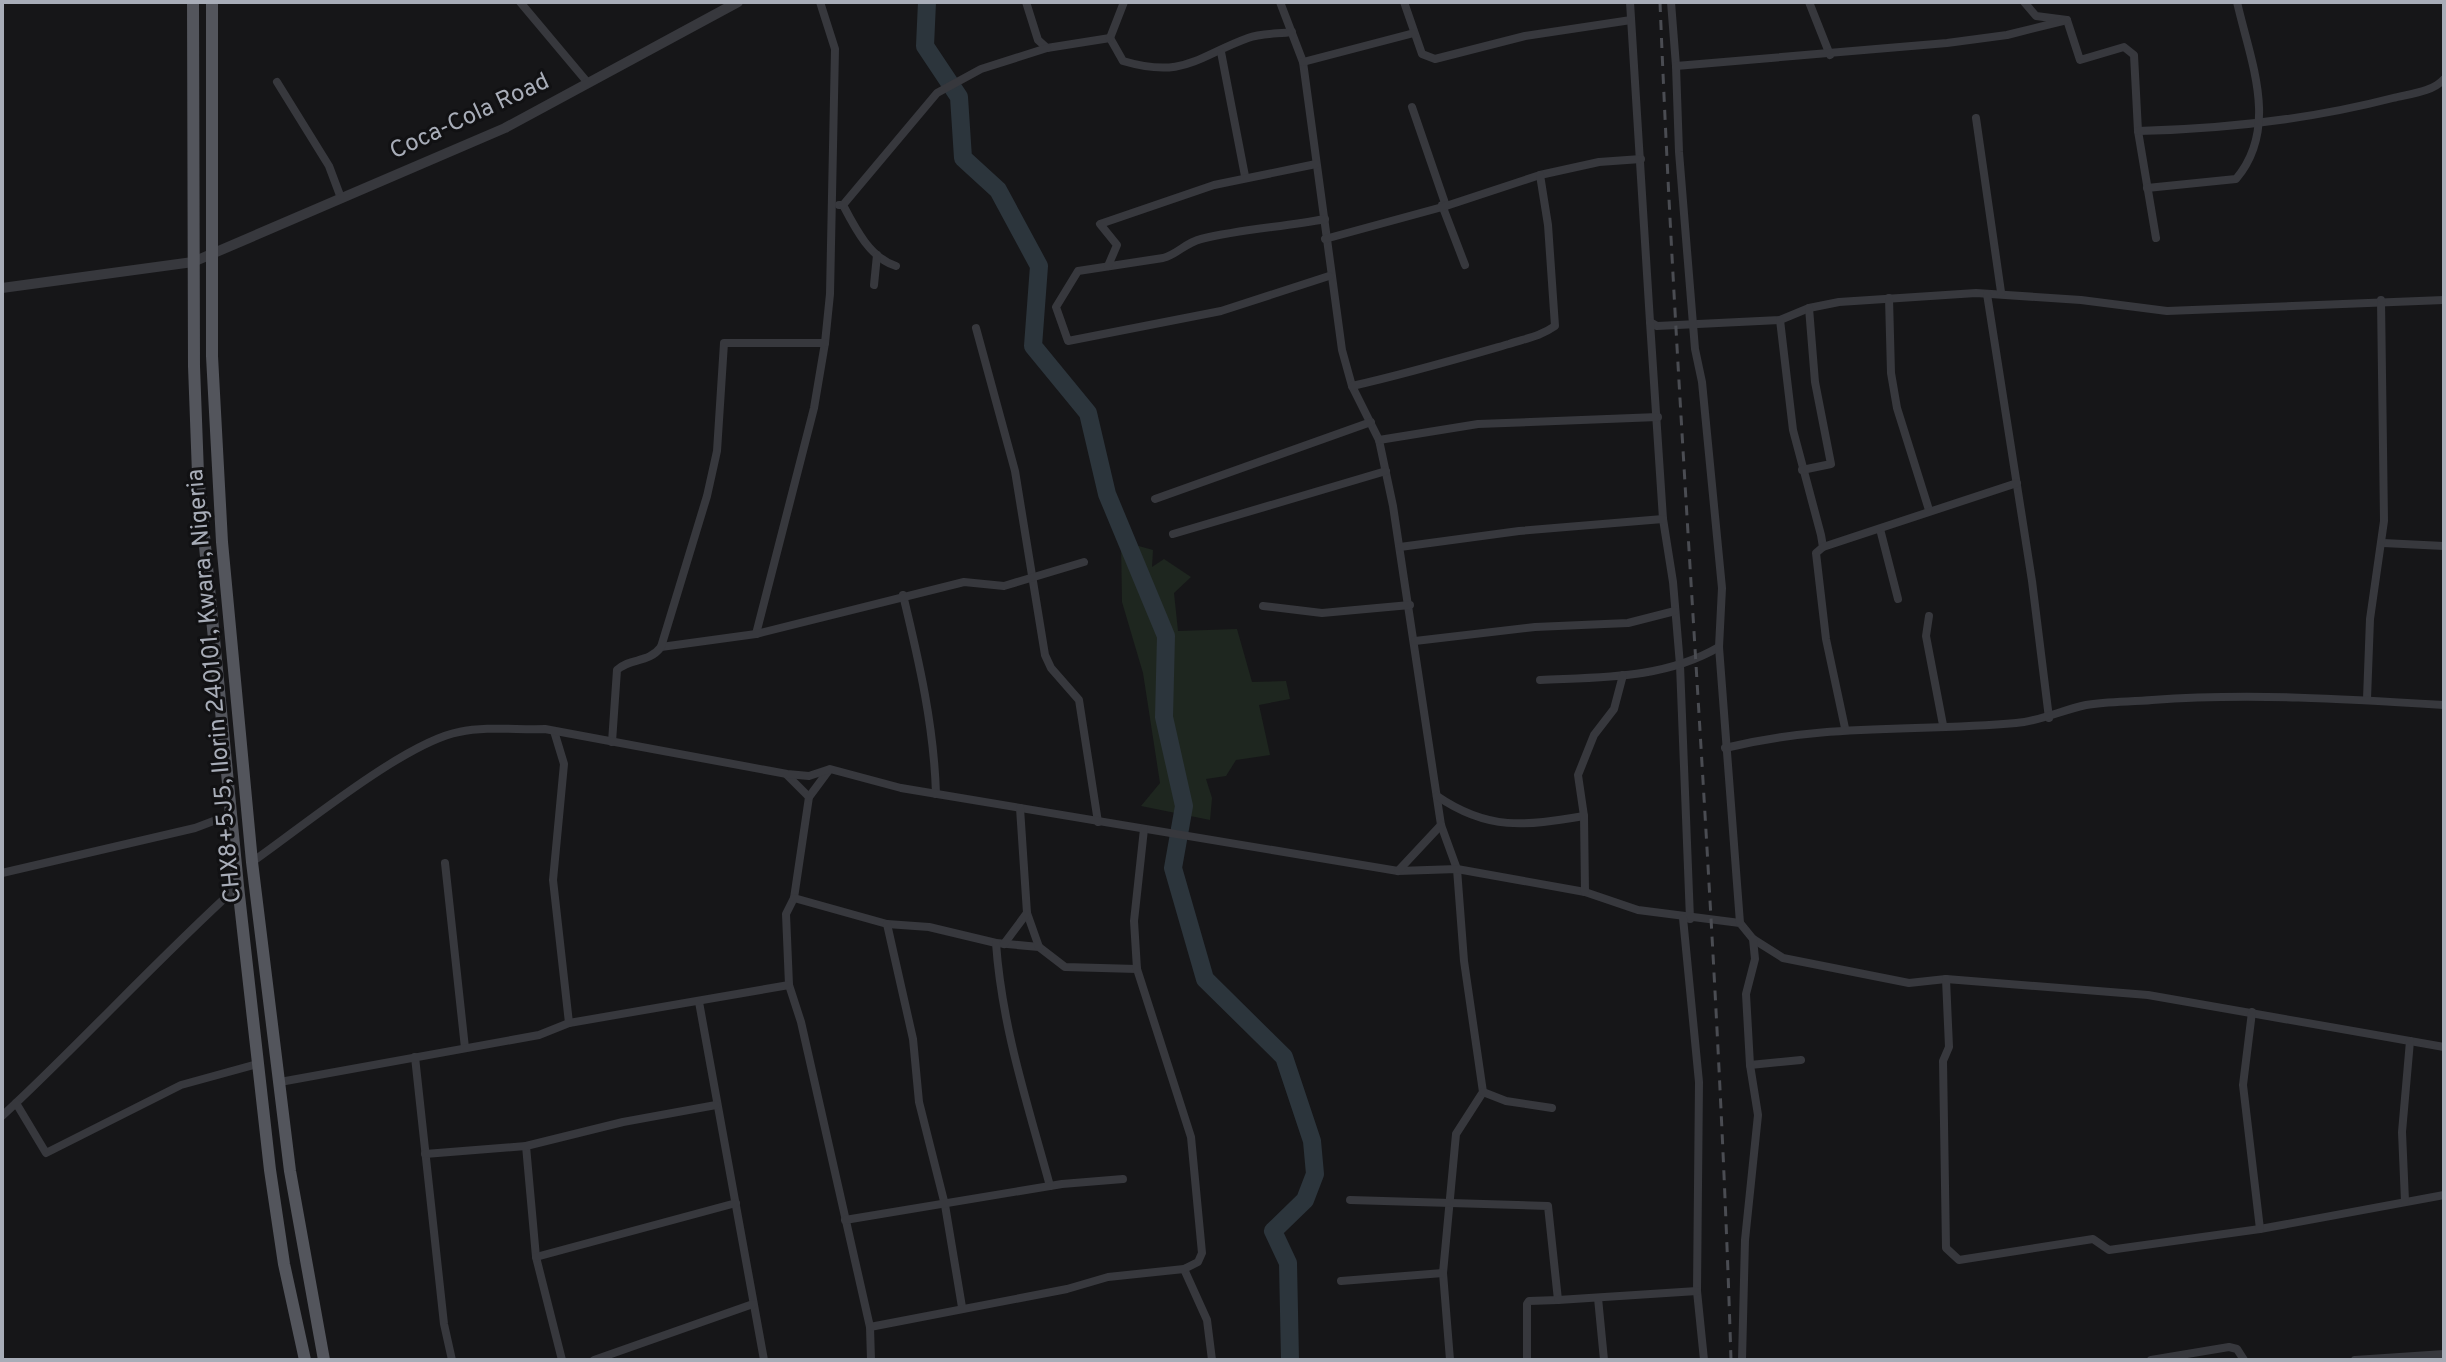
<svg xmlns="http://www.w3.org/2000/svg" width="2446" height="1362" viewBox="0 0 2446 1362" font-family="Overpass,sans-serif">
  <rect width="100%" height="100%" fill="#161618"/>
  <path fill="#1e261f" d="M1121,541L1153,550L1152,567L1164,559L1191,577L1174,593L1178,631L1237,629L1252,682L1286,681L1290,699L1259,705L1270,755L1236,760L1226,776L1206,779L1212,798L1210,820L1141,806L1160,783L1143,673L1122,602Z"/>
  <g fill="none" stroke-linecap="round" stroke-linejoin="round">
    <path stroke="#2c353c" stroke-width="18" d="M927,2L925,46L959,97L963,158L998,190L1039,266L1033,346L1088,413L1107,494L1166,636L1164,717L1184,806L1173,868L1205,979L1284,1057L1312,1141L1315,1174L1305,1200L1273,1231L1288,1263L1290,1360"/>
    <g stroke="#37383d" stroke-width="8">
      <path d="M520,2L588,83"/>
      <path d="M1026,2L1038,40L1047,48L1110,38L1123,61C1184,79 1196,57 1248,38C1261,33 1278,34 1292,32"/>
      <path d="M1280,2L1303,62L1342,350L1352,386L1379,440L1393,506L1441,825L1457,869L1464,961L1483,1092L1456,1134L1443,1273L1450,1360"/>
      <path d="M1404,2L1422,54L1435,59L1525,36L1631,20"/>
      <path d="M1630,2L1650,322L1657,326L1780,320L1809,308L1839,302L1976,293L2081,300L2167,311L2444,300"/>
      <path d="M1671,2L1676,66"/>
      <path d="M1809,2L1830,55"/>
      <path d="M2024,2L2036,16L2067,20L2080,60L2124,47L2134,55L2138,131L2156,238"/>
      <path d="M1110,38L1124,2"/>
      <path d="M1221,52L1245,176"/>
      <path d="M1303,62L1414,33"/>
      <path d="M277,82L329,166L341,198"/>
      <path d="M1412,107L1446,206"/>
      <path d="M1976,118L2001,292"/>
      <path d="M2138,131C2225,129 2308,120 2393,98C2409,94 2433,92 2444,79"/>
      <path d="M2147,188L2236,179C2280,127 2250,60 2237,2"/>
      <path d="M839,205H843C855,228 870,258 896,266"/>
      <path d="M843,205L937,93L981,69L1047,48"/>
      <path d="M1442,205L1465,265"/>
      <path d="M1325,219C1284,227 1241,229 1201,239C1185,243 1178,254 1163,258L1078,271L1056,307L1068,341L1221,311L1329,276"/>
      <path d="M1325,239L1446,206L1540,175L1599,162L1641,159"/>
      <path d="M1108,266L1117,245L1100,224L1214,185L1316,164"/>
      <path d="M874,285L877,255"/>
      <path d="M1987,294L2032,581L2049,718"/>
      <path d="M1889,298L1891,373L1897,408L1929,510"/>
      <path d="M1780,320L1793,430L1821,535L1823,547L1816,553L1826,639L1845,728"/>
      <path d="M1650,322L1663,519L1673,582L1680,665L1690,919"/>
      <path d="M976,328L1015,471L1045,655L1051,668L1079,700L1098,822"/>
      <path d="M1352,386C1406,374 1457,359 1509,344C1527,338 1539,337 1555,326L1548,225L1540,175"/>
      <path d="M1379,440L1478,424L1658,417"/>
      <path d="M1802,470L1831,464L1815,382L1809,308"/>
      <path d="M1155,499L1371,422"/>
      <path d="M1880,529L1898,599"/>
      <path d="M1173,534L1386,471"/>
      <path d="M2383,543L2444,546"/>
      <path d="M1400,547L1519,531L1663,519"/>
      <path d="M1823,547L2017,483"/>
      <path d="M903,595C919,661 934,726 936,794"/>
      <path d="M1263,606L1322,613L1410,605"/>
      <path d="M1929,616L1926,636L1943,725"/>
      <path d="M756,634L814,408L825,343L830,294L835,49L820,2"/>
      <path d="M1415,641L1535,627L1628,623L1675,611"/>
      <path d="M661,647L756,634L964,582L1004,586L1084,562"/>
      <path d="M1540,680C1602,677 1664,679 1719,647"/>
      <path d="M2367,699L2370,619L2384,521L2381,300"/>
      <path d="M554,731L564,764L553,880L569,1023"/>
      <path d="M612,742L617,670C631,657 648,664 661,647L707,496L717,451L724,343H825"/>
      <path d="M1725,748C1827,723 1914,732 2016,723C2041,721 2062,710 2086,705C2107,701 2131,702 2152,700C2250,693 2347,699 2444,705"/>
      <path d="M829,770L809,797L794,898L786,914L789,985L801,1022L870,1327L871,1360"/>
      <path d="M787,775L809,797"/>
      <path d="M1437,796C1488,831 1525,826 1584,816"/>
      <path d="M252,862C301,828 405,742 459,732C487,726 516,730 545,729L787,774L809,776L830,769L901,788L1398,871L1457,869L1585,892L1638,910L1740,923L1753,939L1783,958L1909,983L1946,979L2148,995L2444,1047"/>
      <path d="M445,863L465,1048"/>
      <path d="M1398,871L1441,825"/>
      <path d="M2,873L195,828L232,814"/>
      <path d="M1585,892L1584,816L1578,775L1594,735L1614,709L1623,675"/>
      <path d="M794,898L887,924L929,927L996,943L1039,947L1065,967L1137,969"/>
      <path d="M1027,913L1039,947"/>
      <path d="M1683,918L1699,1082L1697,1291L1704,1360"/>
      <path d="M1740,923L1719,647L1722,588L1702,382L1695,349L1679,152L1676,66L1947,43L2007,35L2067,20"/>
      <path d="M887,924L913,1039L919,1102L945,1205L962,1307"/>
      <path d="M996,943C1002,1028 1028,1105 1050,1186"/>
      <path d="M1004,944L1027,913L1020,808"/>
      <path d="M1946,979L1949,1047L1943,1061L1946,1248L1959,1260L2093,1239L2109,1250L2260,1229L2444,1195"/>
      <path d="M699,1002L764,1360"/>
      <path d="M2252,1012L2243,1085L2260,1229"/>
      <path d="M415,1057L444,1324L452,1360"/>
      <path d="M1750,1065L1801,1060"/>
      <path d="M280,1082L539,1035L569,1023L789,985"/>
      <path d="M1483,1092L1506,1101L1552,1108"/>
      <path d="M16,1103C91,1032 161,956 238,886"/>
      <path d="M2,1116L16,1103L46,1153L181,1085L257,1064"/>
      <path d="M526,1146L536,1257L562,1360"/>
      <path d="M425,1154L526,1146L623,1122L716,1105"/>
      <path d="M1350,1200L1548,1206L1558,1300L1529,1301L1527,1304V1360"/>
      <path d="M2405,1201L2402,1132L2410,1041"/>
      <path d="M845,1220L1062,1184L1123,1179"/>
      <path d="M536,1257L736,1203"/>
      <path d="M1184,1269L1207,1320L1212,1360"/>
      <path d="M1341,1281L1443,1273"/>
      <path d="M1598,1298L1604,1360"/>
      <path d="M1558,1300L1697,1291"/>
      <path d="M870,1327L1067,1289L1108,1277L1184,1269L1198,1262L1202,1253L1191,1137L1137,969L1134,921L1144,829"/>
      <path d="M594,1360L753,1304"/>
      <path d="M1742,1360L1745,1240L1758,1115L1750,1065L1746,994L1755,959L1753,939"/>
      <path d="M2151,1360L2229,1347L2237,1349L2244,1360"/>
      <path d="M2355,1360L2444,1354"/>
    </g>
    <path stroke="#37383d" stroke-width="10" d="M2,288L193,262L505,128L738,2"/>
    <g stroke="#53555c" stroke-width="12">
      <path d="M193,2L194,366L198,474L238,886L270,1170L284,1264L305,1360"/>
      <path d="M212,2V356L222,542L252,862L290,1171L324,1360"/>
    </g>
    <path stroke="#4a4c52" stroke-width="3" stroke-dasharray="10 8" stroke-linecap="butt" d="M1660,2C1678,455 1717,907 1731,1360"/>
  </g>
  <g text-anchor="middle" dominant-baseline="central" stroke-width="6" stroke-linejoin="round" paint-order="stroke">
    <g font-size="24" fill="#a8adb8" stroke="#111113">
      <text transform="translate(470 117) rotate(-25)">Coca-Cola Road</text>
      <text transform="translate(215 686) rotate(-95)">CHX8+5J5, Ilorin 240101, Kwara, Nigeria</text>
    </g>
  </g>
  <rect width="2446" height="1362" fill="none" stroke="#a8adb8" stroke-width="8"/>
</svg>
